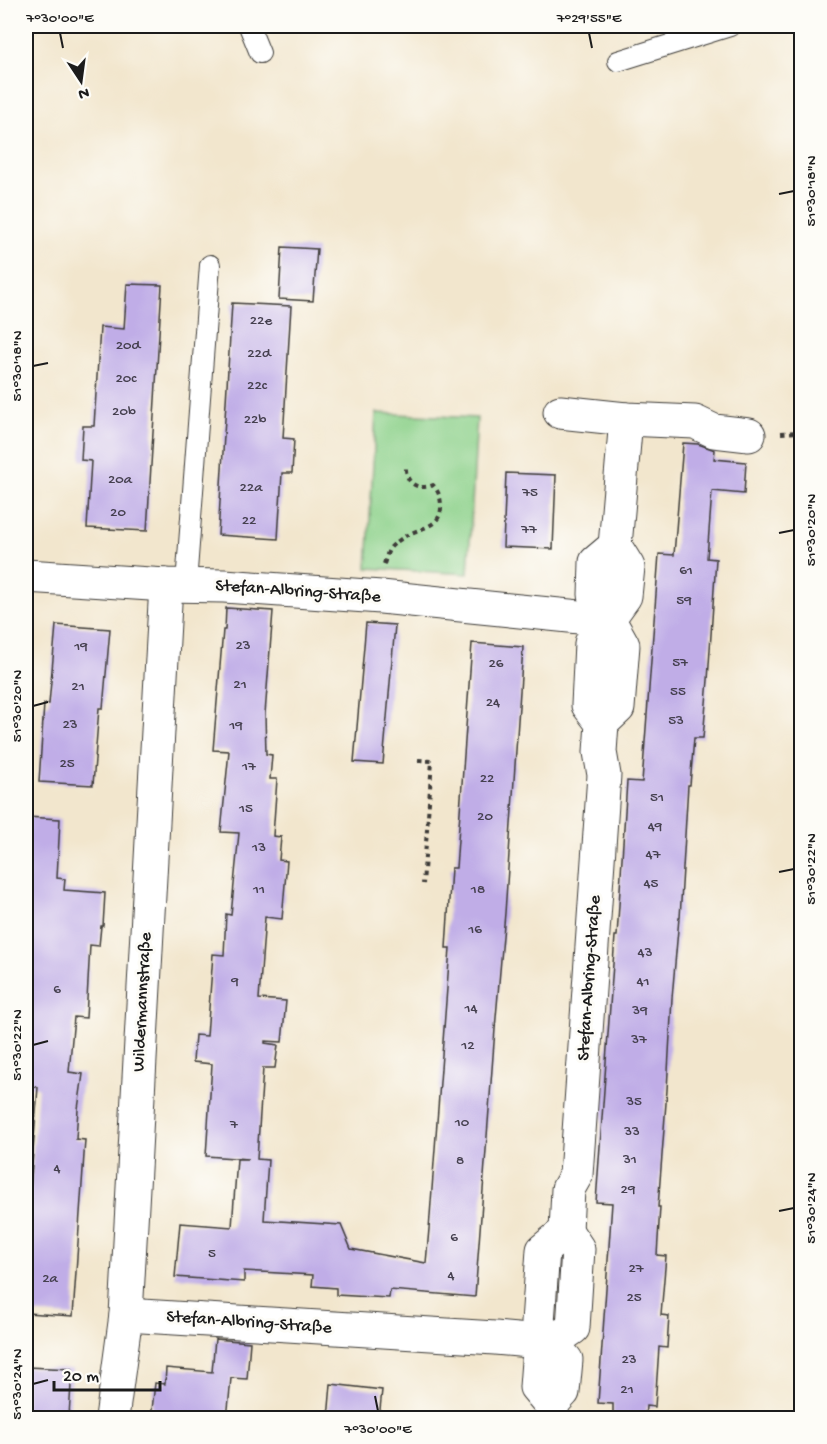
<svg xmlns="http://www.w3.org/2000/svg" width="827" height="1444" viewBox="0 0 827 1444" font-family="'Gochi Hand',sans-serif">
  <rect width="100%" height="100%" fill="#fdfcf7"/>
  <filter id="ink" filterUnits="userSpaceOnUse"><feTurbulence type="fractalNoise" baseFrequency=".0167" numOctaves="2"/><feDisplacementMap in="SourceGraphic" scale="12" xChannelSelector="R" yChannelSelector="G"/><feConvolveMatrix kernelMatrix="1 2 1 2 8 2 1 2 1" color-interpolation-filters="sRGB"/></filter>
  <filter id="wash" filterUnits="userSpaceOnUse"><feTurbulence type="fractalNoise" baseFrequency=".008" numOctaves="4" result="noise"/><feDisplacementMap in="SourceGraphic" scale="24" xChannelSelector="R" yChannelSelector="G"/><feGaussianBlur stdDeviation="1.35" result="paint"/><feColorMatrix in="noise" values="0 0 0 0 0 0 0 0 0 0 0 0 0 0 0 0 0 1.4 0 .05"/><feComposite in="paint" operator="in"/></filter>
  <g filter="url(#wash)">
    <rect width="100%" height="100%" fill="#f2e6cd"/>
    <path fill="#8dd18b" stroke="#547654" stroke-width="1.5" d="M376,413L477,418L468,574L367,568Z"/>
    <g id="blocks">
      <g fill="#c0ade7">
        <path d="M282,247L317,249L313,301L279,299Z"/>
        <path d="M127,284L162,285L147,531L87,528L91,461L81,460L83,426H94L100,327L124,329Z"/>
        <path d="M232,303L291,306L283,438L294,439L292,473H282L278,539L218,535Z"/>
        <path d="M683,443L698,444L715,450L714,459L746,462L744,494L712,491L707,558L716,559L708,680L703,738H694L690,785H688L680,918H679L672,998L667,1090L658,1207H660L657,1255L666,1256L661,1315L669,1316L667,1348L659,1347L655,1407L646,1406L645,1419H613V1404L598,1403L612,1203L596,1202L615,936H617L627,781L642,782L659,554L674,555Z"/>
        <path d="M506,473L556,475L553,549L503,547Z"/>
        <path d="M226,608L273,611L265,714L266,754L272,755L270,779H277L273,836L281,837L279,860L287,861L282,919L265,917L259,999L286,1001L282,1042L265,1041V1043L278,1045L275,1068H263L257,1159L268,1160L264,1220L341,1225L351,1249L426,1263L429,1229L450,948H446L451,868H456L472,643L523,647L505,913L495,1029L475,1297L390,1290L389,1298L336,1295V1288L312,1286L313,1275L244,1271V1282L175,1277L180,1223L232,1227L237,1159H249L206,1156L212,1064L193,1062L195,1035L207,1036L213,954L224,955L226,914L231,915L239,833L221,832L229,751L213,750L223,630H225Z"/>
        <path d="M366,623L395,625L383,764L354,762Z"/>
        <path d="M56,625L110,629L103,708H99L93,785L39,782L44,704H49Z"/>
        <path d="M26,817L60,819L57,878L65,879L64,890L105,893L103,926H101L99,946L90,945L86,1018L74,1017L69,1072L83,1074L78,1109L76,1139L85,1140L73,1316L26,1313V1203L29,1204L38,1087L26,1086Z"/>
        <path d="M215,1339L250,1342L247,1379L231,1378L227,1419H151L155,1383L165,1384L166,1368L212,1372Z"/>
        <path d="M26,1367L72,1369L69,1416L26,1413Z"/>
        <path d="M331,1384L382,1390L379,1419H328Z"/>
      </g>
    </g>
  </g>
  <g filter="url(#ink)">
    <use href="#blocks" fill-opacity="0" stroke="#3c3a37" stroke-width="1.5"/>
    <g fill="none" stroke-linecap="round" stroke-linejoin="round">
      <g stroke="#3c3a37" stroke-width="22">
        <g id="service">
          <path d="M249,26L260,53"/>
          <path d="M618,61L730,26"/>
          <path d="M186,584L210,265"/>
        </g>
      </g>
      <g stroke="#3c3a37" stroke-width="35">
        <g id="minor">
          <path d="M560,412L626,419L695,422L714,431L749,435"/>
          <path d="M26,576L166,585L224,586L381,597L609,620"/>
          <path d="M602,723L618,708L623,645L595,595L596,562L615,546"/>
          <path d="M126,1315L495,1338L551,1343L573,1328L578,1249L566,1231"/>
          <path d="M551,1405L563,1392L566,1360L551,1343"/>
          <path d="M112,1418L126,1315L166,585"/>
          <path d="M553,1418L551,1405L536,1387L538,1361L551,1343L538,1323L543,1250L566,1231L568,1189L576,1175L604,775L600,752L602,723L588,705L591,643L625,596L628,567L615,546L626,419"/>
        </g>
      </g>
      <g stroke="#3c3a37" stroke-width="4" stroke-dasharray="4.5 4.5" stroke-linecap="butt">
        <path d="M781,433L802,432"/>
        <path d="M384,564C386,558 387,552 391,547C395,543 402,538 407,535C420,528 441,527 441,507C441,498 439,492 433,485C417,491 405,483 406,466"/>
        <path d="M418,760L432,761L423,884"/>
      </g>
      <use href="#service" stroke="#fff" stroke-width="20"/>
      <use href="#minor" stroke="#fff" stroke-width="33"/>
    </g>
  </g>
  <path fill="none" stroke="#1c1c1c" stroke-width="2" d="M60,33L63,48M589,33L592,48M779,194L794,191M33,366L48,363M779,533L794,530M33,706L48,702M779,872L794,869M33,1045L48,1041M779,1211L794,1208M33,1384L48,1380M375,1396L378,1411"/>
  <g text-anchor="middle" dominant-baseline="central" stroke-width="6" stroke-linejoin="round" paint-order="stroke">
    <g font-size="15" fill="#45404f">
      <text x="261" y="321">22e</text>
      <text x="128" y="346">20d</text>
      <text x="259" y="354">22d</text>
      <text x="126" y="379">20c</text>
      <text x="257" y="386">22c</text>
      <text x="124" y="412">20b</text>
      <text x="255" y="420">22b</text>
      <text x="120" y="480">20a</text>
      <text x="251" y="488">22a</text>
      <text x="530" y="493">75</text>
      <text x="118" y="513">20</text>
      <text x="249" y="521">22</text>
      <text x="529" y="530">77</text>
      <text x="686" y="571">61</text>
      <text x="684" y="601">59</text>
      <text x="243" y="646">23</text>
      <text x="81" y="647">19</text>
      <text x="680" y="663">57</text>
      <text x="496" y="664">26</text>
      <text x="240" y="685">21</text>
      <text x="78" y="687">21</text>
      <text x="678" y="692">55</text>
      <text x="493" y="703">24</text>
      <text x="676" y="721">53</text>
      <text x="70" y="725">23</text>
      <text x="236" y="726">19</text>
      <text x="67" y="764">25</text>
      <text x="249" y="767">17</text>
      <text x="487" y="779">22</text>
      <text x="657" y="798">51</text>
      <text x="246" y="809">15</text>
      <text x="485" y="817">20</text>
      <text x="655" y="827">49</text>
      <text x="259" y="848">13</text>
      <text x="653" y="855">47</text>
      <text x="651" y="884">45</text>
      <text x="259" y="890">11</text>
      <text x="478" y="890">18</text>
      <text x="475" y="930">16</text>
      <text x="645" y="953">43</text>
      <text x="235" y="982">9</text>
      <text x="643" y="982">41</text>
      <text x="57" y="990">6</text>
      <text x="471" y="1009">14</text>
      <text x="640" y="1011">39</text>
      <text x="639" y="1040">37</text>
      <text x="468" y="1046">12</text>
      <text x="634" y="1102">35</text>
      <text x="462" y="1123">10</text>
      <text x="234" y="1125">7</text>
      <text x="632" y="1132">33</text>
      <text x="630" y="1160">31</text>
      <text x="460" y="1161">8</text>
      <text x="57" y="1169">4</text>
      <text x="628" y="1190">29</text>
      <text x="454" y="1238">6</text>
      <text x="212" y="1254">5</text>
      <text x="636" y="1269">27</text>
      <text x="451" y="1276">4</text>
      <text x="50" y="1279">2a</text>
      <text x="634" y="1298">25</text>
      <text x="629" y="1360">23</text>
      <text x="627" y="1390">21</text>
    </g>
    <g font-size="18" fill="#1c1c1c" stroke="#fdfcf7">
      <text transform="translate(298 592) rotate(4)">Stefan-Albring-Straße</text>
      <text transform="translate(590 978) rotate(-86)">Stefan-Albring-Straße</text>
      <text transform="translate(143 1002) rotate(-87)">Wildermannstraße</text>
      <text transform="translate(249 1323) rotate(4)">Stefan-Albring-Straße</text>
    </g>
  </g>
  <rect width="827" height="1444" fill="none" stroke="#fdfcf7" stroke-width="66"/>
  <g transform="translate(81 81) rotate(167)" stroke="#fdfcf7" stroke-width="4.5" paint-order="stroke">
  <path d="M0-4.5L10 22L0 15L-10 22Z" fill="#1c1c1c"/>
  <text y="-9" font-size="16" font-weight="bold" text-anchor="middle" fill="#1c1c1c">N</text>
  </g>
  <path d="M54 1381v9h106v-9" fill="none" stroke="#1c1c1c" stroke-width="3"/>
  <text x="63" y="1381" font-size="18" fill="#1c1c1c" stroke="#fdfcf7" stroke-width="4.5" paint-order="stroke">20 m</text>
  <rect x="33" y="33" width="761" height="1378" fill="none" stroke="#1c1c1c" stroke-width="2"/>
  <g font-size="15" text-anchor="middle" fill="#1c1c1c">
    <text x="60" y="22">7°30'00"E</text>
    <text x="589" y="22">7°29'55"E</text>
    <text transform="translate(810 191) rotate(-90)" y="5">51°30'18"N</text>
    <text transform="translate(16 366) rotate(-90)" y="5">51°30'18"N</text>
    <text transform="translate(810 530) rotate(-90)" y="5">51°30'20"N</text>
    <text transform="translate(16 706) rotate(-90)" y="5">51°30'20"N</text>
    <text transform="translate(810 869) rotate(-90)" y="5">51°30'22"N</text>
    <text transform="translate(16 1045) rotate(-90)" y="5">51°30'22"N</text>
    <text transform="translate(810 1208) rotate(-90)" y="5">51°30'24"N</text>
    <text transform="translate(16 1384) rotate(-90)" y="5">51°30'24"N</text>
    <text x="378" y="1433">7°30'00"E</text>
  </g>
</svg>
